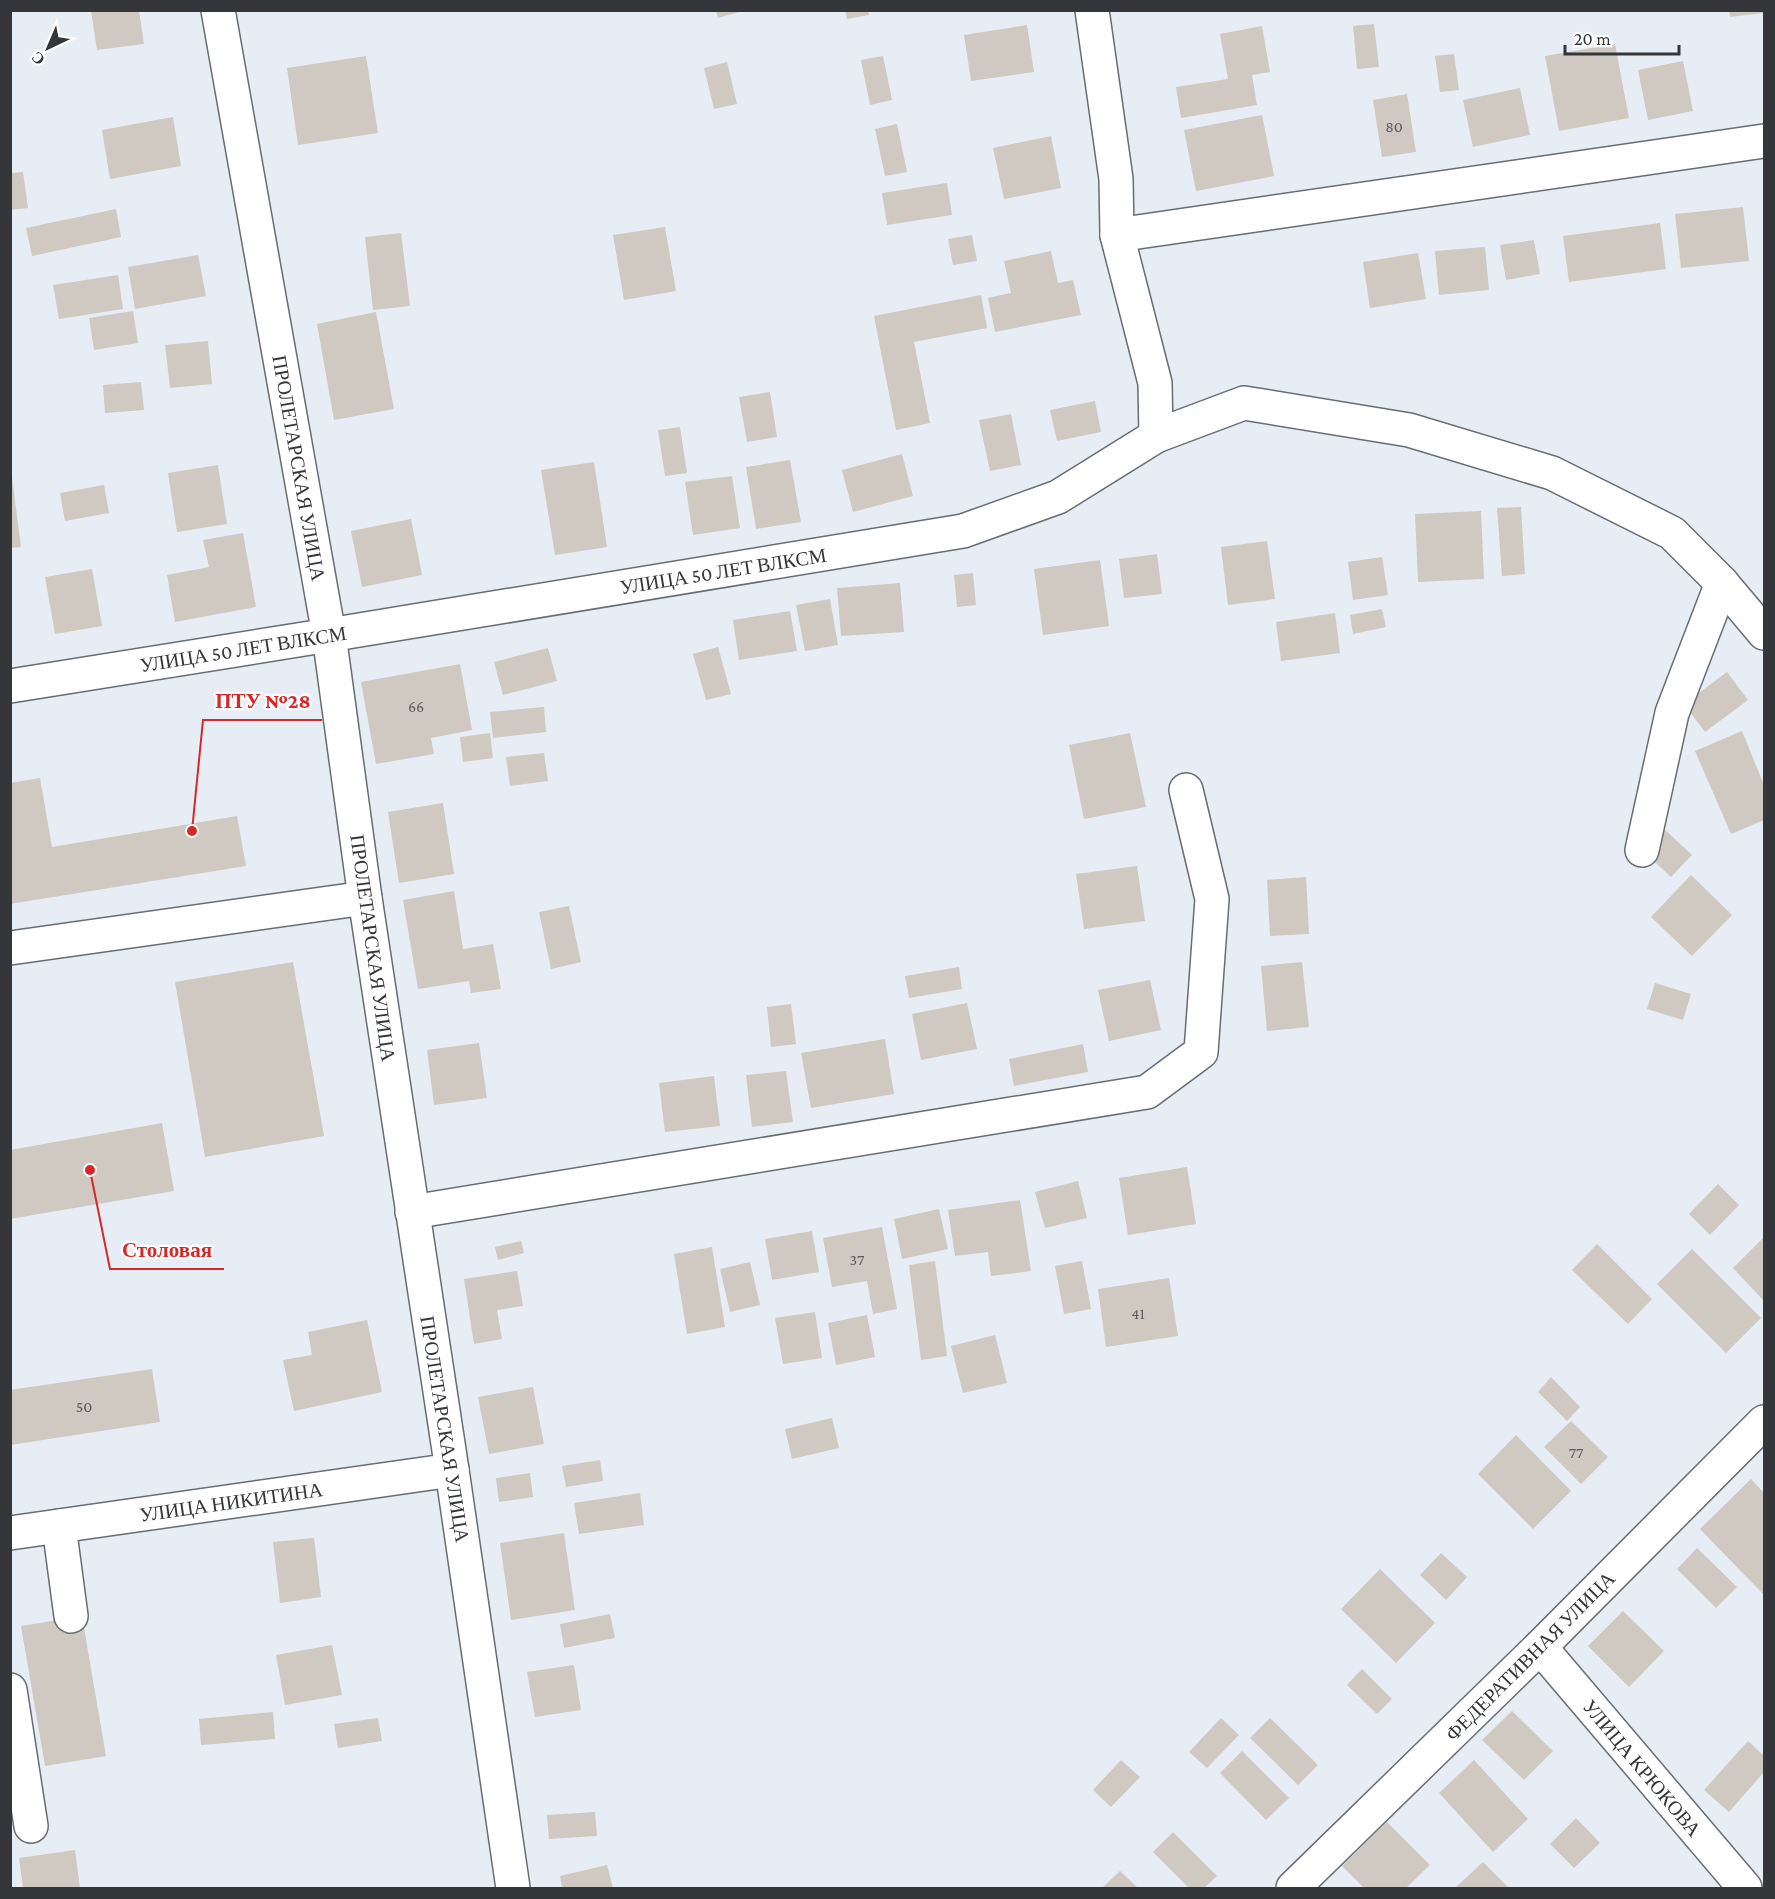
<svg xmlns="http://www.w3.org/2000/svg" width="1775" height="1899" viewBox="0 0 1775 1899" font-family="'Crimson Pro',serif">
  <rect width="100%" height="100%" fill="#e7edf5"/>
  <g fill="#cfc9c1">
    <path d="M91,10H139L144,44L97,50Z"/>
    <path d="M716,10H743V11L718,18Z"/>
    <path d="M845,10H868L869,15L847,19Z"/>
    <path d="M1729,10H1764V13L1730,17Z"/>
    <path d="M1374,24L1379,67L1357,69L1353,26Z"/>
    <path d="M1027,25L1034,72L971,81L964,35Z"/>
    <path d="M1262,26L1270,72L1252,75L1257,105L1181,118L1176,87L1228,79L1220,34Z"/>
    <path d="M1615,44L1629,118L1559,131L1545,56Z"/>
    <path d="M1454,54L1459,90L1440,92L1435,56Z"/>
    <path d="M366,56L378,133L298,145L287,68Z"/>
    <path d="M883,56L892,100L870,105L861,60Z"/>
    <path d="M1683,61L1693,111L1648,120L1638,70Z"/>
    <path d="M727,62L737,104L714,109L704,68Z"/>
    <path d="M1520,88L1530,135L1473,147L1463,100Z"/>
    <path d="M1407,94L1416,152L1382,157L1373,100Z"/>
    <path d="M1262,115L1274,176L1196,191L1184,130Z"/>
    <path d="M173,117L181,166L110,179L102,130Z"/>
    <path d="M897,124L907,172L885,176L875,129Z"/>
    <path d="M1051,136L1061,188L1004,199L993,148Z"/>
    <path d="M23,172L28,208L10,210V173Z"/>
    <path d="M947,183L952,215L887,225L882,193Z"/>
    <path d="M1743,207L1749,261L1681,268L1675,214Z"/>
    <path d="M116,209L121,237L32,256L26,228Z"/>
    <path d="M1660,223L1666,269L1569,282L1563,236Z"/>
    <path d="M665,227L676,291L624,300L613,235Z"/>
    <path d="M401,233L410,306L373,310L365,237Z"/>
    <path d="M972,235L977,261L953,265L948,239Z"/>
    <path d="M1534,240L1540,274L1506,280L1500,245Z"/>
    <path d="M1485,247L1489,290L1439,295L1435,251Z"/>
    <path d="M1051,251L1058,283L1073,280L1081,315L995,332L988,298L1011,293L1004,261Z"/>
    <path d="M1418,253L1426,299L1370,308L1363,262Z"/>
    <path d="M198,255L206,296L135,309L128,267Z"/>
    <path d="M118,275L123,309L59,319L53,285Z"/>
    <path d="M981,295L987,328L914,342L930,423L896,430L874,316Z"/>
    <path d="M133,311L138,343L94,350L89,318Z"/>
    <path d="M376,312L394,409L334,420L317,324Z"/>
    <path d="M208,341L212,384L170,388L165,345Z"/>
    <path d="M141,382L144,410L105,413L103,385Z"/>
    <path d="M770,392L777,437L747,442L739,397Z"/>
    <path d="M1095,401L1101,432L1057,441L1050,410Z"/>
    <path d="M1011,414L1021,465L990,471L979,420Z"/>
    <path d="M680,427L687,473L665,476L658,430Z"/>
    <path d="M902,454L913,496L853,512L842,470Z"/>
    <path d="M790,460L801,522L756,529L746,467Z"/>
    <path d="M594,462L607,547L555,555L541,470Z"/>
    <path d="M218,465L227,524L177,532L168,473Z"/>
    <path d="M732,476L740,528L693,535L685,482Z"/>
    <path d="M12,477L21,547L10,548V478Z"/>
    <path d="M104,485L109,513L65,521L60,493Z"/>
    <path d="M1521,507L1525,574L1502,576L1497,508Z"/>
    <path d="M1481,511L1484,579L1418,582L1415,514Z"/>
    <path d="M411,519L422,575L362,587L351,531Z"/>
    <path d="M243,533L256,607L175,622L167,575L209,567L203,540Z"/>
    <path d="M1267,541L1275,599L1228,605L1221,547Z"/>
    <path d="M1157,554L1162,594L1124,598L1119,559Z"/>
    <path d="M1382,557L1388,595L1353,600L1348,562Z"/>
    <path d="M1100,560L1109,626L1043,635L1034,569Z"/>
    <path d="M92,569L102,626L55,634L45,577Z"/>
    <path d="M973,573L976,605L957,607L954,575Z"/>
    <path d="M900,583L904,632L841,636L837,588Z"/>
    <path d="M830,599L838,645L805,651L796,605Z"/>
    <path d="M1382,609L1386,627L1353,634L1350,615Z"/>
    <path d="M790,611L797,651L739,660L733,620Z"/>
    <path d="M1335,613L1340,653L1281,661L1276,622Z"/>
    <path d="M718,647L731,694L706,700L693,654Z"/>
    <path d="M548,648L557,681L503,695L494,662Z"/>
    <path d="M460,664L472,730L431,738L434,754L376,764L361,682Z"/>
    <path d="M1727,672L1748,700L1705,732L1684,704Z"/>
    <path d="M544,707L546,732L493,738L490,712Z"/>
    <path d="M1742,731L1764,785V820L1731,834L1695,751Z"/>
    <path d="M490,733L493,758L463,762L460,737Z"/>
    <path d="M1130,733L1146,807L1084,819L1069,745Z"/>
    <path d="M544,753L548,781L510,786L506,757Z"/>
    <path d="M40,778L52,847L237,816L246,866L10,904V783Z"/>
    <path d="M443,803L454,874L399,883L388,812Z"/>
    <path d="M1663,828L1692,855L1671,877L1642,850Z"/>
    <path d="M1137,866L1145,921L1084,929L1076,874Z"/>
    <path d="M1691,875L1732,915L1692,956L1651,917Z"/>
    <path d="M1306,877L1309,934L1270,936L1267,880Z"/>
    <path d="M454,891L463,949L493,944L501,989L471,993L469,981L418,989L403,900Z"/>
    <path d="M569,906L581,962L551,969L539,912Z"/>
    <path d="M293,962L324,1136L205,1157L175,982Z"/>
    <path d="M1302,962L1309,1027L1267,1031L1261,966Z"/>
    <path d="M959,967L962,989L909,998L905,976Z"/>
    <path d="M1150,980L1161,1030L1109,1041L1098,990Z"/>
    <path d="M1655,983L1691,994L1683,1020L1647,1009Z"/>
    <path d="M967,1003L977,1049L921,1060L912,1014Z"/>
    <path d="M791,1004L796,1044L771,1047L767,1007Z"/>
    <path d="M885,1039L894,1094L811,1108L801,1053Z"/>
    <path d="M479,1043L487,1098L434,1105L427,1050Z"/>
    <path d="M1083,1044L1088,1072L1014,1086L1009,1059Z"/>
    <path d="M786,1071L793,1122L752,1127L746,1075Z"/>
    <path d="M714,1076L720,1126L665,1132L659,1083Z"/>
    <path d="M162,1123L174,1191L10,1219V1150Z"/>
    <path d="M1187,1167L1196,1224L1128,1235L1119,1178Z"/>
    <path d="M1078,1181L1087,1218L1045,1228L1035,1192Z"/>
    <path d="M1718,1184L1739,1205L1710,1235L1689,1214Z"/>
    <path d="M1020,1200L1031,1271L991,1276L988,1252L955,1256L948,1210Z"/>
    <path d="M939,1209L948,1249L902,1259L894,1219Z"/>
    <path d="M882,1227L897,1309L873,1314L867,1281L832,1287L823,1238Z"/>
    <path d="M812,1231L819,1272L772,1280L765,1239Z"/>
    <path d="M1764,1237V1301L1733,1268Z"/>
    <path d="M521,1241L524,1253L498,1260L495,1247Z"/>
    <path d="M1597,1244L1652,1299L1628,1324L1572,1270Z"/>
    <path d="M712,1247L725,1327L687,1334L674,1254Z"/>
    <path d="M1692,1249L1761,1318L1726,1353L1657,1284Z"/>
    <path d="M935,1261L947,1356L921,1360L909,1265Z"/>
    <path d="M1082,1261L1091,1309L1064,1314L1055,1266Z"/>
    <path d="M750,1262L760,1305L730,1312L720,1269Z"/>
    <path d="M517,1271L523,1306L497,1310L502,1339L474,1344L464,1279Z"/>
    <path d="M1169,1278L1178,1336L1106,1347L1098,1289Z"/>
    <path d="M815,1312L822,1358L783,1364L775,1318Z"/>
    <path d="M867,1315L875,1357L836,1365L828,1323Z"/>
    <path d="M367,1320L382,1392L294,1411L283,1360L312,1355L308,1332Z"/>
    <path d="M995,1335L1007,1383L963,1393L951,1346Z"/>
    <path d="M152,1369L160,1422L10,1445V1390Z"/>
    <path d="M1551,1377L1580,1407L1567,1421L1538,1392Z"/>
    <path d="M533,1387L544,1444L489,1454L478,1397Z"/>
    <path d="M832,1418L839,1448L792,1459L785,1429Z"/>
    <path d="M1571,1421L1608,1457L1581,1484L1544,1447Z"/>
    <path d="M1516,1435L1571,1491L1533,1529L1478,1474Z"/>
    <path d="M600,1460L603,1481L566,1487L562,1466Z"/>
    <path d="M530,1473L533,1497L499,1502L496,1478Z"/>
    <path d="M1751,1479L1764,1493V1595L1700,1529Z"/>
    <path d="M640,1493L644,1525L579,1534L574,1503Z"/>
    <path d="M564,1533L575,1610L511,1620L500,1543Z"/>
    <path d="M314,1538L321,1597L280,1603L273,1542Z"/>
    <path d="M1697,1548L1737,1587L1716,1608L1677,1569Z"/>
    <path d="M1441,1553L1467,1577L1446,1600L1420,1575Z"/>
    <path d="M1380,1569L1435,1623L1396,1663L1341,1609Z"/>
    <path d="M1623,1611L1664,1651L1629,1687L1588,1646Z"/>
    <path d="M610,1614L615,1638L564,1648L560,1624Z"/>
    <path d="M82,1616L106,1756L45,1766L21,1626Z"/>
    <path d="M332,1645L342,1695L285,1705L276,1655Z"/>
    <path d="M574,1665L581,1710L535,1717L527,1672Z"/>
    <path d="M1362,1669L1392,1699L1377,1714L1347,1685Z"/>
    <path d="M1512,1711L1553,1751L1524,1780L1482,1740Z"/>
    <path d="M273,1712L275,1739L201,1745L199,1719Z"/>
    <path d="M378,1718L382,1741L338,1748L334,1724Z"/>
    <path d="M1221,1718L1239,1735L1207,1768L1189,1752Z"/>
    <path d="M1270,1718L1318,1765L1298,1785L1250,1738Z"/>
    <path d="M1748,1741L1764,1756V1772L1729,1812L1704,1790Z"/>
    <path d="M1242,1751L1289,1798L1266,1820L1220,1773Z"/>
    <path d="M1121,1760L1140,1777L1111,1807L1093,1790Z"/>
    <path d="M1474,1760L1528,1819L1493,1852L1439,1793Z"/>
    <path d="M595,1812L597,1836L549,1839L547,1815Z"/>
    <path d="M1576,1818L1600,1843L1574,1868L1550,1844Z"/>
    <path d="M1387,1822L1430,1865L1406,1888H1364L1342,1866Z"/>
    <path d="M1173,1832L1217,1876L1204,1888H1189L1153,1852Z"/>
    <path d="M75,1850L80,1888H23L19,1858Z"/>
    <path d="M1483,1862L1509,1888H1455Z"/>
    <path d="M607,1865L613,1888H562L560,1876Z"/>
    <path d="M1120,1871L1138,1888H1102Z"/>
  </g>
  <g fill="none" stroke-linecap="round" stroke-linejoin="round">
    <g stroke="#676d73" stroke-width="36">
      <g id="minor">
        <path d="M1117,235L1764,141"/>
        <path d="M1156,436L1244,403L1409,430L1552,473L1672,533L1722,583L1764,633"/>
        <path d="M10,686L329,635L963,531L1058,497L1156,436L1155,383L1117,235L1116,179L1092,10"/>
        <path d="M1642,850L1672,713L1722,583"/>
        <path d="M10,948L365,898"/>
        <path d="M412,1212L1147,1092L1201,1052L1212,899L1186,790"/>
        <path d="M452,1470L513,1888"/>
        <path d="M59,1526L71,1616"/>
        <path d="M1540,1647L1745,1888"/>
        <path d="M10,1690L31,1826"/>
        <path d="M1293,1888L1540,1647L1764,1422"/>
      </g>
    </g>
    <g stroke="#676d73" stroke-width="36">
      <path id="major" d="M10,1533L452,1470L365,898L329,635L218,10"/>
    </g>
    <use href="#minor" stroke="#fff" stroke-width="33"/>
    <use href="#major" stroke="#fff" stroke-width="33"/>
  </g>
  <g text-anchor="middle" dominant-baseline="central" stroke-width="4.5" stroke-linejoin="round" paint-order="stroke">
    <g font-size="16" fill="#5b5b5b">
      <text x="1394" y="126">80</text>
      <text x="416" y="706">66</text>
      <text x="857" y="1259">37</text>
      <text x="1138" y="1313">41</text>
      <text x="84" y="1406">50</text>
      <text x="1576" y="1452">77</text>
    </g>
    <g font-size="20" fill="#343639" stroke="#fff">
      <text transform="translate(299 468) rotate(80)">ПРОЛЕТАРСКАЯ УЛИЦА</text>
      <text transform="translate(723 571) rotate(-9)">УЛИЦА 50 ЛЕТ ВЛКСМ</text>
      <text transform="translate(243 649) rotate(-9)">УЛИЦА 50 ЛЕТ ВЛКСМ</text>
      <text transform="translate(373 948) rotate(82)">ПРОЛЕТАРСКАЯ УЛИЦА</text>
      <text transform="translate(445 1429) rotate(81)">ПРОЛЕТАРСКАЯ УЛИЦА</text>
      <text transform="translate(231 1502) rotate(-8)">УЛИЦА НИКИТИНА</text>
      <text transform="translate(1530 1656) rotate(-45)">ФЕДЕРАТИВНАЯ УЛИЦА</text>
      <text transform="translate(1642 1768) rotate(50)">УЛИЦА КРЮКОВА</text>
    </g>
  </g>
  <path fill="none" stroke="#d62828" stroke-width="2" d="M192 831L203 720H322M90 1170L110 1269H224"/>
  <g fill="#d62828" stroke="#fff" stroke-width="2">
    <circle cx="192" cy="831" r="6"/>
    <circle cx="90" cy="1170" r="6"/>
  </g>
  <g font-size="21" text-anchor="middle" font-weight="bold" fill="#d62828" stroke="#fff" stroke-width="4.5" stroke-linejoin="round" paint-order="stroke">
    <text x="263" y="708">ПТУ №28</text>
    <text x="167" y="1257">Столовая</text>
  </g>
  <rect width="1775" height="1899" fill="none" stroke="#343639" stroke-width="24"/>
  <g transform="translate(48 48) rotate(224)" stroke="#ffffff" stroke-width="4.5" paint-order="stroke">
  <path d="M0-4.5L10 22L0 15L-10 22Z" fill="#343639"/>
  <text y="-9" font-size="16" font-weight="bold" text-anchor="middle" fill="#343639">С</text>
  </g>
  <path d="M1565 45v9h114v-9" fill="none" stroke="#343639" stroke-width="3"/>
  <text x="1574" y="45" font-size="18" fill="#343639" stroke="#ffffff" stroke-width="4.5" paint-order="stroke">20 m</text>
</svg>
